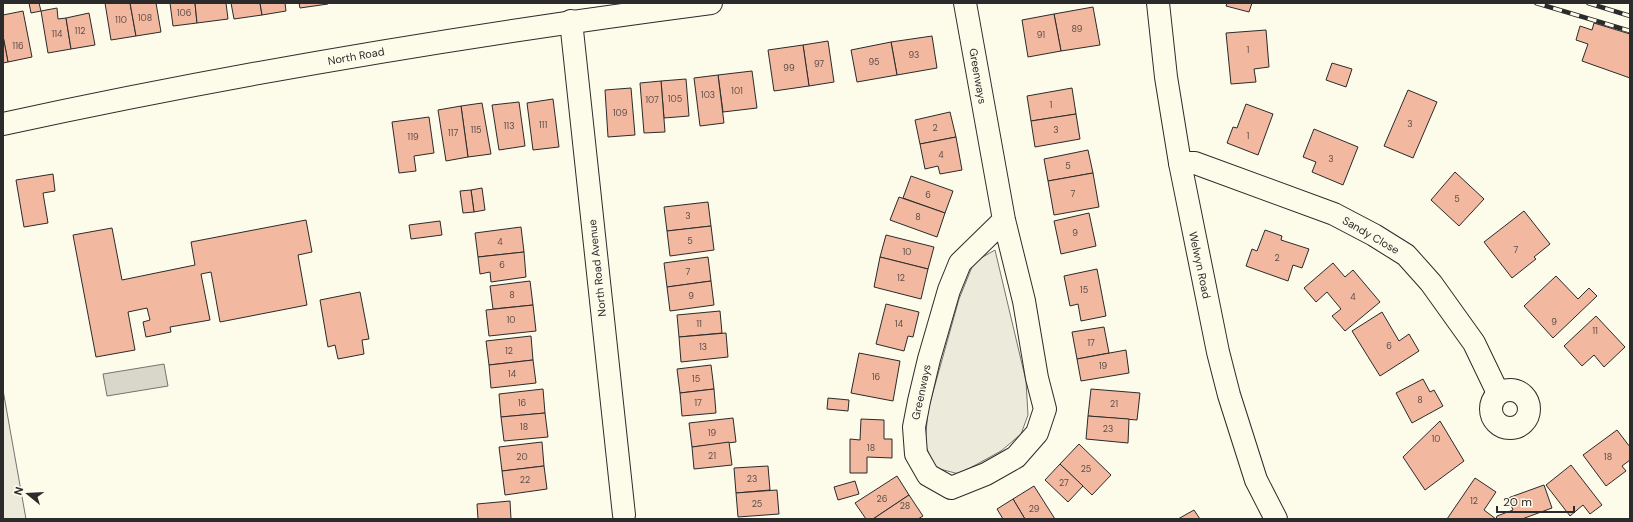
<svg xmlns="http://www.w3.org/2000/svg" width="1633" height="522" viewBox="0 0 1633 522" font-family="'DM Sans',sans-serif">
  <rect width="100%" height="100%" fill="#fdfbea"/>
  <g fill="#ecebdb" stroke="#74746e">
    <path d="M995,250L1026,381L1028,415L1021,434L1001,451L959,474L936,468L925,445L928,410L959,299L974,262Z"/>
    <path d="M3,390L26,519H3Z"/>
  </g>
  <path fill="#d8d7c9" stroke="#74746e" d="M164,364L168,386L107,396L103,374Z"/>
  <g fill="#f2b8a0" stroke="#2b2b2b">
    <path d="M29,3H39L41,11L31,13Z"/>
    <path d="M105,3H130L136,36L111,40Z"/>
    <path d="M130,3H156L161,32L136,36Z"/>
    <path d="M170,3H195L197,23L173,26Z"/>
    <path d="M195,3H226L228,19L197,23Z"/>
    <path d="M231,3H260L262,15L234,19Z"/>
    <path d="M260,3H285L286,11L262,15Z"/>
    <path d="M299,3H328V4L300,8Z"/>
    <path d="M1227,3H1252L1249,12L1226,6Z"/>
    <path d="M1093,7L1100,45L1061,51L1054,14Z"/>
    <path d="M57,8L58,19L66,18L71,49L48,53L41,11Z"/>
    <path d="M23,11L32,57L8,62L3,36V15Z"/>
    <path d="M89,13L95,45L71,49L66,18Z"/>
    <path d="M1054,14L1061,51L1028,57L1022,20Z"/>
    <path d="M1594,23L1630,34V78L1582,61L1588,44L1576,40L1580,26L1592,30Z"/>
    <path d="M1266,30L1269,67L1254,69L1256,82L1231,84L1226,33Z"/>
    <path d="M3,36L8,62L3,63Z"/>
    <path d="M932,36L937,68L897,75L891,42Z"/>
    <path d="M828,41L834,82L809,86L803,45Z"/>
    <path d="M891,42L897,75L857,82L851,50Z"/>
    <path d="M803,45L809,86L774,91L768,50Z"/>
    <path d="M1332,63L1352,69L1346,87L1326,80Z"/>
    <path d="M752,71L757,108L723,112L718,75Z"/>
    <path d="M718,75L724,123L700,126L694,78Z"/>
    <path d="M686,79L689,116L664,118L661,81Z"/>
    <path d="M661,81L665,132L644,133L640,83Z"/>
    <path d="M631,88L635,135L608,137L605,90Z"/>
    <path d="M1072,88L1076,114L1031,121L1027,96Z"/>
    <path d="M1408,90L1437,102L1413,158L1384,146Z"/>
    <path d="M553,99L559,147L533,150L527,103Z"/>
    <path d="M519,102L525,146L499,150L492,105Z"/>
    <path d="M482,103L491,154L468,157L461,106Z"/>
    <path d="M1246,104L1273,114L1258,155L1227,143L1233,127L1237,128Z"/>
    <path d="M461,106L468,157L446,161L438,110Z"/>
    <path d="M950,112L956,137L920,144L915,120Z"/>
    <path d="M1076,114L1080,139L1035,147L1031,121Z"/>
    <path d="M429,117L434,153L414,156L416,171L399,173L392,122Z"/>
    <path d="M1314,129L1358,147L1343,185L1312,172L1316,162L1303,157Z"/>
    <path d="M956,137L962,170L940,174L938,166L925,169L920,144Z"/>
    <path d="M1088,150L1093,173L1048,181L1044,159Z"/>
    <path d="M1455,172L1484,199L1459,226L1431,200Z"/>
    <path d="M1093,173L1099,207L1054,215L1048,181Z"/>
    <path d="M53,174L55,191L43,193L48,223L24,227L16,180Z"/>
    <path d="M911,176L953,191L945,213L903,198Z"/>
    <path d="M482,188L485,210L474,212L471,190Z"/>
    <path d="M471,190L474,212L463,213L460,191Z"/>
    <path d="M899,197L945,213L937,237L890,220Z"/>
    <path d="M708,202L711,226L667,231L664,207Z"/>
    <path d="M1524,211L1550,244L1534,257L1536,259L1512,278L1484,242Z"/>
    <path d="M1089,213L1096,246L1061,254L1054,221Z"/>
    <path d="M306,220L312,252L298,255L307,305L220,322L211,272L201,274L210,320L170,327L171,332L146,337L143,322L150,320L147,308L128,312L135,350L96,357L73,235L112,228L122,280L195,265L191,242Z"/>
    <path d="M440,221L442,235L411,239L409,225Z"/>
    <path d="M711,226L714,250L670,256L667,231Z"/>
    <path d="M521,227L524,252L478,257L475,233Z"/>
    <path d="M1265,230L1282,236L1281,240L1309,249L1302,268L1293,265L1288,281L1246,266L1252,249L1257,251Z"/>
    <path d="M886,235L934,247L928,269L880,257Z"/>
    <path d="M524,252L526,277L491,282L490,272L480,274L478,257Z"/>
    <path d="M708,257L711,281L667,287L664,263Z"/>
    <path d="M880,257L928,269L921,299L874,287Z"/>
    <path d="M1333,263L1345,277L1353,270L1380,302L1345,331L1332,316L1341,309L1327,292L1316,302L1304,288Z"/>
    <path d="M1097,269L1106,316L1081,321L1078,304L1070,306L1064,276Z"/>
    <path d="M1556,276L1578,299L1589,288L1597,296L1553,338L1524,306Z"/>
    <path d="M530,281L533,305L493,309L490,286Z"/>
    <path d="M711,281L714,305L670,311L667,287Z"/>
    <path d="M360,292L369,339L362,340L364,354L338,359L335,345L328,347L320,300Z"/>
    <path d="M886,304L919,312L913,337L908,336L904,351L876,344Z"/>
    <path d="M533,305L536,331L489,336L486,310Z"/>
    <path d="M720,311L722,333L679,337L677,315Z"/>
    <path d="M1382,312L1399,341L1409,334L1419,351L1380,376L1352,331Z"/>
    <path d="M1596,316L1625,347L1604,367L1594,355L1582,366L1564,346Z"/>
    <path d="M1104,327L1109,353L1077,359L1072,332Z"/>
    <path d="M726,333L728,357L681,362L679,337Z"/>
    <path d="M531,336L533,360L489,365L486,341Z"/>
    <path d="M1126,350L1129,373L1081,381L1077,359Z"/>
    <path d="M859,353L900,361L893,401L851,393Z"/>
    <path d="M533,360L536,383L491,388L489,365Z"/>
    <path d="M711,365L714,389L680,393L677,369Z"/>
    <path d="M1423,379L1430,392L1434,390L1443,406L1412,423L1396,393Z"/>
    <path d="M543,389L545,413L501,417L499,394Z"/>
    <path d="M714,389L716,413L682,416L680,393Z"/>
    <path d="M1091,389L1140,393L1137,420L1088,416Z"/>
    <path d="M828,398L849,400L848,411L827,409Z"/>
    <path d="M545,413L548,437L504,441L501,417Z"/>
    <path d="M1088,416L1129,419L1128,443L1086,439Z"/>
    <path d="M733,418L736,442L692,447L689,423Z"/>
    <path d="M861,419L884,420V439H892V458L867,457V473H850V439L860,440Z"/>
    <path d="M1440,421L1464,461L1425,490L1403,457Z"/>
    <path d="M1617,430L1630,447V460L1622,466L1626,471L1606,486L1583,455Z"/>
    <path d="M542,442L544,466L502,471L499,447Z"/>
    <path d="M729,442L732,465L694,469L692,447Z"/>
    <path d="M1079,444L1111,475L1092,495L1060,464Z"/>
    <path d="M1060,464L1083,486L1068,502L1045,480Z"/>
    <path d="M1571,465L1602,505L1590,514L1583,505L1570,516L1546,485Z"/>
    <path d="M544,466L547,489L505,495L502,471Z"/>
    <path d="M768,466L770,490L736,493L734,468Z"/>
    <path d="M897,476L909,495L873,519H866L855,503Z"/>
    <path d="M1475,478L1496,492L1484,510L1496,519H1447Z"/>
    <path d="M855,481L859,494L838,500L834,487Z"/>
    <path d="M1544,485L1552,508L1522,519H1496L1497,516L1513,510L1508,498Z"/>
    <path d="M1034,486L1055,519H1025L1013,499Z"/>
    <path d="M777,490L779,514L738,517L736,493Z"/>
    <path d="M909,495L923,516L918,519H873Z"/>
    <path d="M1013,499L1025,519H1003L997,509Z"/>
    <path d="M510,501L511,519H478L477,504Z"/>
    <path d="M1194,510L1200,519H1178Z"/>
  </g>
  <g fill="none" stroke-linecap="round" stroke-linejoin="round">
    <g stroke="#2b2b2b" stroke-width="24">
      <g id="minor">
        <path d="M965,3L1004,220L1024,301L1037,378L1045,409L1037,433L1016,457L986,474L951,488L928,475L916,454L914,427L919,401L929,359L949,290L960,263L1004,220"/>
        <path d="M571,21L624,515"/>
        <path d="M1180,163H1195L1334,214L1374,235L1406,255L1431,283L1474,343L1498,393"/>
        <circle cx="1510" cy="409" r="19"/>
      </g>
    </g>
    <g stroke="#2b2b2b" stroke-width="24">
      <path id="secondary" d="M1158,3L1166,77L1180,163L1218,352L1229,395L1256,480L1276,519"/>
    </g>
    <g stroke="#2b2b2b" stroke-width="24">
      <path id="primary" d="M3,124C237,73 473,34 711,3"/>
    </g>
    <use href="#minor" stroke="#fdfbea" stroke-width="22"/>
    <use href="#secondary" stroke="#fdfbea" stroke-width="22"/>
    <use href="#primary" stroke="#fdfbea" stroke-width="22"/>
    <g stroke="#2b2b2b" stroke-width="4.5">
      <g id="rail">
        <path d="M1536,3L1630,31"/>
        <path d="M1588,3L1630,16"/>
      </g>
    </g>
    <use href="#rail" stroke="#fdfbea" stroke-width="3" stroke-dasharray="9" stroke-linecap="butt"/>
  </g>
  <g text-anchor="middle" dominant-baseline="central" stroke-width="3" stroke-linejoin="round" paint-order="stroke">
    <g font-size="9" fill="#5d4e48">
      <text x="184" y="13">106</text>
      <text x="145" y="18">108</text>
      <text x="121" y="20">110</text>
      <text x="1077" y="29">89</text>
      <text x="80" y="31">112</text>
      <text x="57" y="34">114</text>
      <text x="1041" y="35">91</text>
      <text x="18" y="46">116</text>
      <text x="1248" y="50">1</text>
      <text x="914" y="55">93</text>
      <text x="874" y="62">95</text>
      <text x="819" y="64">97</text>
      <text x="789" y="68">99</text>
      <text x="737" y="91">101</text>
      <text x="708" y="95">103</text>
      <text x="675" y="99">105</text>
      <text x="652" y="100">107</text>
      <text x="1051" y="105">1</text>
      <text x="620" y="113">109</text>
      <text x="1410" y="124">3</text>
      <text x="543" y="125">111</text>
      <text x="509" y="126">113</text>
      <text x="935" y="128">2</text>
      <text x="476" y="130">115</text>
      <text x="1056" y="130">3</text>
      <text x="453" y="133">117</text>
      <text x="1248" y="136">1</text>
      <text x="413" y="137">119</text>
      <text x="941" y="155">4</text>
      <text x="1331" y="159">3</text>
      <text x="1068" y="166">5</text>
      <text x="1073" y="194">7</text>
      <text x="928" y="195">6</text>
      <text x="1457" y="199">5</text>
      <text x="688" y="216">3</text>
      <text x="918" y="217">8</text>
      <text x="1075" y="233">9</text>
      <text x="690" y="241">5</text>
      <text x="500" y="242">4</text>
      <text x="1516" y="250">7</text>
      <text x="907" y="252">10</text>
      <text x="1277" y="258">2</text>
      <text x="502" y="265">6</text>
      <text x="688" y="272">7</text>
      <text x="901" y="278">12</text>
      <text x="1084" y="290">15</text>
      <text x="512" y="295">8</text>
      <text x="691" y="296">9</text>
      <text x="1353" y="297">4</text>
      <text x="511" y="320">10</text>
      <text x="1554" y="322">9</text>
      <text x="699" y="324">11</text>
      <text x="899" y="324">14</text>
      <text x="1595" y="331">11</text>
      <text x="1091" y="343">17</text>
      <text x="1389" y="346">6</text>
      <text x="703" y="347">13</text>
      <text x="509" y="351">12</text>
      <text x="1103" y="366">19</text>
      <text x="512" y="374">14</text>
      <text x="876" y="377">16</text>
      <text x="696" y="379">15</text>
      <text x="1420" y="400">8</text>
      <text x="522" y="403">16</text>
      <text x="698" y="403">17</text>
      <text x="1114" y="404">21</text>
      <text x="524" y="427">18</text>
      <text x="1108" y="429">23</text>
      <text x="712" y="433">19</text>
      <text x="1436" y="439">10</text>
      <text x="871" y="448">18</text>
      <text x="712" y="456">21</text>
      <text x="522" y="457">20</text>
      <text x="1608" y="457">18</text>
      <text x="1086" y="469">25</text>
      <text x="752" y="479">23</text>
      <text x="525" y="480">22</text>
      <text x="1064" y="483">27</text>
      <text x="882" y="499">26</text>
      <text x="1474" y="501">12</text>
      <text x="757" y="504">25</text>
      <text x="905" y="506">28</text>
      <text x="1034" y="509">29</text>
    </g>
    <g font-size="11" fill="#2b2b2b" stroke="#fdfbea">
      <text transform="translate(356 56) rotate(-10)">North Road</text>
      <text transform="translate(978 76) rotate(80)">Greenways</text>
      <text transform="translate(1371 235) rotate(30)">Sandy Close</text>
      <text transform="translate(1200 265) rotate(78)">Welwyn Road</text>
      <text transform="translate(597 268) rotate(-96)">North Road Avenue</text>
      <text transform="translate(921 392) rotate(-78)">Greenways</text>
    </g>
  </g>
  <rect width="1633" height="522" fill="none" stroke="#2b2b2b" stroke-width="8"/>
  <g transform="translate(28 494) rotate(288)" stroke="#fdfbea" stroke-width="3" paint-order="stroke">
  <path d="M0-3L7 15L0 10L-7 15Z" fill="#2b2b2b"/>
  <text y="-6" font-size="11" font-weight="bold" text-anchor="middle" fill="#2b2b2b">N</text>
  </g>
  <path d="M1497 506v6h77v-6" fill="none" stroke="#2b2b2b" stroke-width="2"/>
  <text x="1503" y="506" font-size="12" fill="#2b2b2b" stroke="#fdfbea" stroke-width="3" paint-order="stroke">20 m</text>
</svg>
